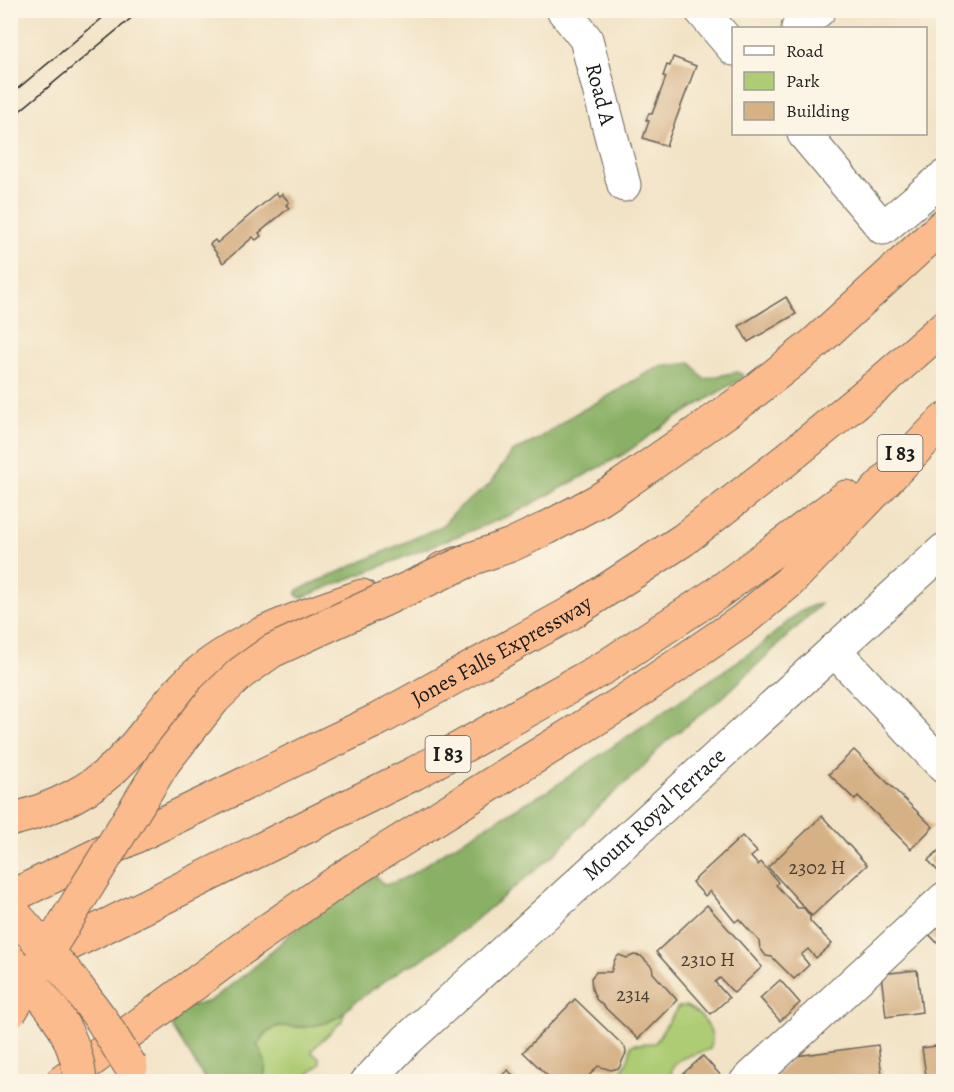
<svg xmlns="http://www.w3.org/2000/svg" width="954" height="1092" viewBox="0 0 954 1092" font-family="Alegreya,serif">
  <rect width="100%" height="100%" fill="#fcf5e5"/>
  <filter id="ink" filterUnits="userSpaceOnUse"><feTurbulence type="fractalNoise" baseFrequency=".0167" numOctaves="2"/><feDisplacementMap in="SourceGraphic" scale="12" xChannelSelector="R" yChannelSelector="G"/><feConvolveMatrix kernelMatrix="1 2 1 2 8 2 1 2 1" color-interpolation-filters="sRGB"/></filter>
  <filter id="wash" filterUnits="userSpaceOnUse"><feTurbulence type="fractalNoise" baseFrequency=".008" numOctaves="4" result="noise"/><feDisplacementMap in="SourceGraphic" scale="24" xChannelSelector="R" yChannelSelector="G"/><feGaussianBlur stdDeviation="1.35" result="paint"/><feColorMatrix in="noise" values="0 0 0 0 0 0 0 0 0 0 0 0 0 0 0 0 0 1.4 0 .05"/><feComposite in="paint" operator="in"/></filter>
  <g filter="url(#wash)">
    <rect width="100%" height="100%" fill="#f2e3c6"/>
    <g fill="#adcc73" stroke="#647448" stroke-width="1.5">
      <path d="M686,1006C701,1013 718,1031 710,1049C695,1055 674,1056 671,1073L676,1081H615C622,1066 628,1067 631,1046L634,1044L655,1043L678,1007Z"/>
      <path d="M345,1010L342,1021L312,1050V1053L319,1057L320,1064L301,1081H262L266,1074L257,1045C262,1038 269,1029 278,1026C283,1024 292,1026 297,1027C314,1027 333,1022 345,1010Z"/>
    </g>
    <g fill="#8ab065" stroke="#536640" stroke-width="1.5">
      <path d="M691,363L704,379L736,372L742,374V378L666,424L624,454L513,514L301,598L296,595L298,590L442,526L457,509L489,485L512,452L537,440L575,414L607,397L643,375L660,367Z"/>
      <path d="M821,604L723,697L663,744L640,770L598,807L557,852L462,931L418,962L405,967L355,1002L340,1016L326,1023L306,1027L278,1026L265,1034L257,1045C265,1058 269,1068 262,1081H206L173,1028L172,1017L176,1010L210,1001L252,969L289,935L375,875L384,885C408,881 429,861 449,849C481,829 513,809 546,792L760,646L799,612L814,605Z"/>
    </g>
    <g id="blocks">
      <g fill="#d6b186">
        <path d="M673,57L696,66L666,146L643,138L649,121L646,120L649,113L652,114L666,77L663,76L667,65L670,66Z"/>
        <path d="M276,193L279,196L282,194L289,202L286,205L289,208L259,233L261,236L256,240L253,237L223,263L210,244L215,240L217,243Z"/>
        <path d="M786,297L796,314L748,342L739,326Z"/>
        <path d="M854,750L933,827L911,849L858,796L855,800L829,774Z"/>
        <path d="M822,816L867,865L812,916L768,867Z"/>
        <path d="M742,836L757,852L751,857L758,865L761,862L778,882L776,885L797,908H804L810,916V921L832,944L816,958L808,949L801,955L809,965L794,979L772,957L766,956L760,948L759,941L739,919L735,922L710,891L705,896L692,882Z"/>
        <path d="M944,846V878L928,860Z"/>
        <path d="M707,905L762,967L734,993L720,978L715,982L729,998L711,1014L656,952Z"/>
        <path d="M944,912V950L924,929Z"/>
        <path d="M619,955L627,958L634,955L641,956L652,967L653,973L677,1000L638,1039L596,999L592,989L591,978L596,972H611L615,959Z"/>
        <path d="M917,970L922,1012L886,1017L881,974Z"/>
        <path d="M780,980L800,1003L780,1021L760,998Z"/>
        <path d="M575,999L625,1047L626,1053L619,1068L611,1070L598,1066L583,1082H554L523,1052Z"/>
        <path d="M878,1045L883,1082H765L796,1056Z"/>
        <path d="M944,1045V1082H927L922,1048Z"/>
        <path d="M703,1056L724,1079L721,1082H681L678,1078Z"/>
        <path d="M508,1070L518,1082H494Z"/>
      </g>
    </g>
  </g>
  <g filter="url(#ink)">
    <use href="#blocks" fill-opacity="0" stroke="#676258" stroke-width="1.5"/>
    <g fill="none" stroke-linecap="round" stroke-linejoin="round">
      <g stroke="#676258" stroke-width="35">
        <g id="minor">
          <path id="s1" d="M563,10L586,39L624,185"/>
          <path d="M701,10L734,49"/>
          <path d="M798,28L819,10"/>
          <path d="M804,134L883,228L944,177"/>
          <path d="M834,650L944,767"/>
          <path id="s2" d="M367,1082L406,1041L944,550"/>
          <path d="M746,1082L944,899"/>
        </g>
      </g>
      <g stroke="#676258" stroke-width="35">
        <g id="highway">
          <path d="M442,569L511,545L547,528L599,500L622,485L746,398L814,344L944,225"/>
          <path d="M10,820C52,810 96,789 125,757C150,730 169,698 197,674C244,635 305,615 362,596"/>
          <path id="s3" d="M10,897L379,719L571,613L683,540L782,463L880,383L944,327"/>
          <path d="M31,963L415,773L605,667L716,594L846,497"/>
          <path d="M62,1082L255,939L357,868L623,702L742,621L788,583L944,420"/>
        </g>
      </g>
      <use href="#minor" stroke="#fff" stroke-width="33"/>
      <use href="#highway" stroke="#fbbb8c" stroke-width="33"/>
      <g stroke="#1c1c1c" stroke-width="1.5">
        <path d="M10,95L112,10"/>
        <path d="M10,119L141,10"/>
      </g>
      <g stroke="#676258" stroke-width="35" stroke-linecap="butt">
        <path id="major-bridge" d="M17,917L69,976L101,1019L131,1067"/>
      </g>
      <g stroke="#676258" stroke-width="35" stroke-linecap="butt">
        <g id="highway-bridge">
          <path d="M10,961C44,996 77,1031 80,1082"/>
          <path d="M10,1012L164,762L214,699L241,673L272,651L470,560"/>
        </g>
      </g>
      <use href="#major-bridge" stroke="#fbbb8c" stroke-width="33"/>
      <use href="#highway-bridge" stroke="#fbbb8c" stroke-width="33"/>
    </g>
  </g>
  <g text-anchor="middle" dominant-baseline="central" stroke-width="5" stroke-linejoin="round" paint-order="stroke">
    <g font-size="20" fill="#4a4136">
      <text x="817" y="867">2302 H</text>
      <text x="708" y="959">2310 H</text>
      <text x="633" y="994">2314</text>
    </g>
    <g fill="#fcf5e5" stroke="#5f5d58" stroke-width="1.5">
      <rect x="877.5" y="435" width="45" height="36" rx="4.5"/>
      <rect x="425.5" y="736" width="45" height="36" rx="4.5"/>
    </g>
    <g font-size="21" font-weight="bold" fill="#1c1c1c">
      <text x="900" y="453">I 83</text>
      <text x="448" y="754">I 83</text>
    </g>
    <g font-size="22" fill="#1c1c1c" stroke="#fcf5e5">
      <text stroke="none"><textPath href="#s1" startOffset="94">Road A</textPath></text>
      <text stroke="none"><textPath href="#s3" startOffset="550">Jones Falls Expressway</textPath></text>
      <text stroke="none"><textPath href="#s2" startOffset="393">Mount Royal Terrace</textPath></text>
    </g>
  </g>
  <rect width="954" height="1092" fill="none" stroke="#fcf5e5" stroke-width="36"/>
  <rect x="732" y="27" width="195" height="108" fill="#fcf5e5" stroke="#a29e95" stroke-width="1.5"/>
  <rect x="744" y="46" width="30" height="9" fill="#ffffff" stroke="#a29e95" stroke-width="1.5"/>
  <text x="786" y="57" font-size="18" fill="#1c1c1c">Road</text>
  <rect x="744" y="72" width="30" height="18" fill="#adcc73" stroke="#a29e95" stroke-width="1.5"/>
  <text x="786" y="87" font-size="18" fill="#1c1c1c">Park</text>
  <rect x="744" y="102" width="30" height="18" fill="#d6b186" stroke="#a29e95" stroke-width="1.5"/>
  <text x="786" y="117" font-size="18" fill="#1c1c1c">Building</text>
</svg>
